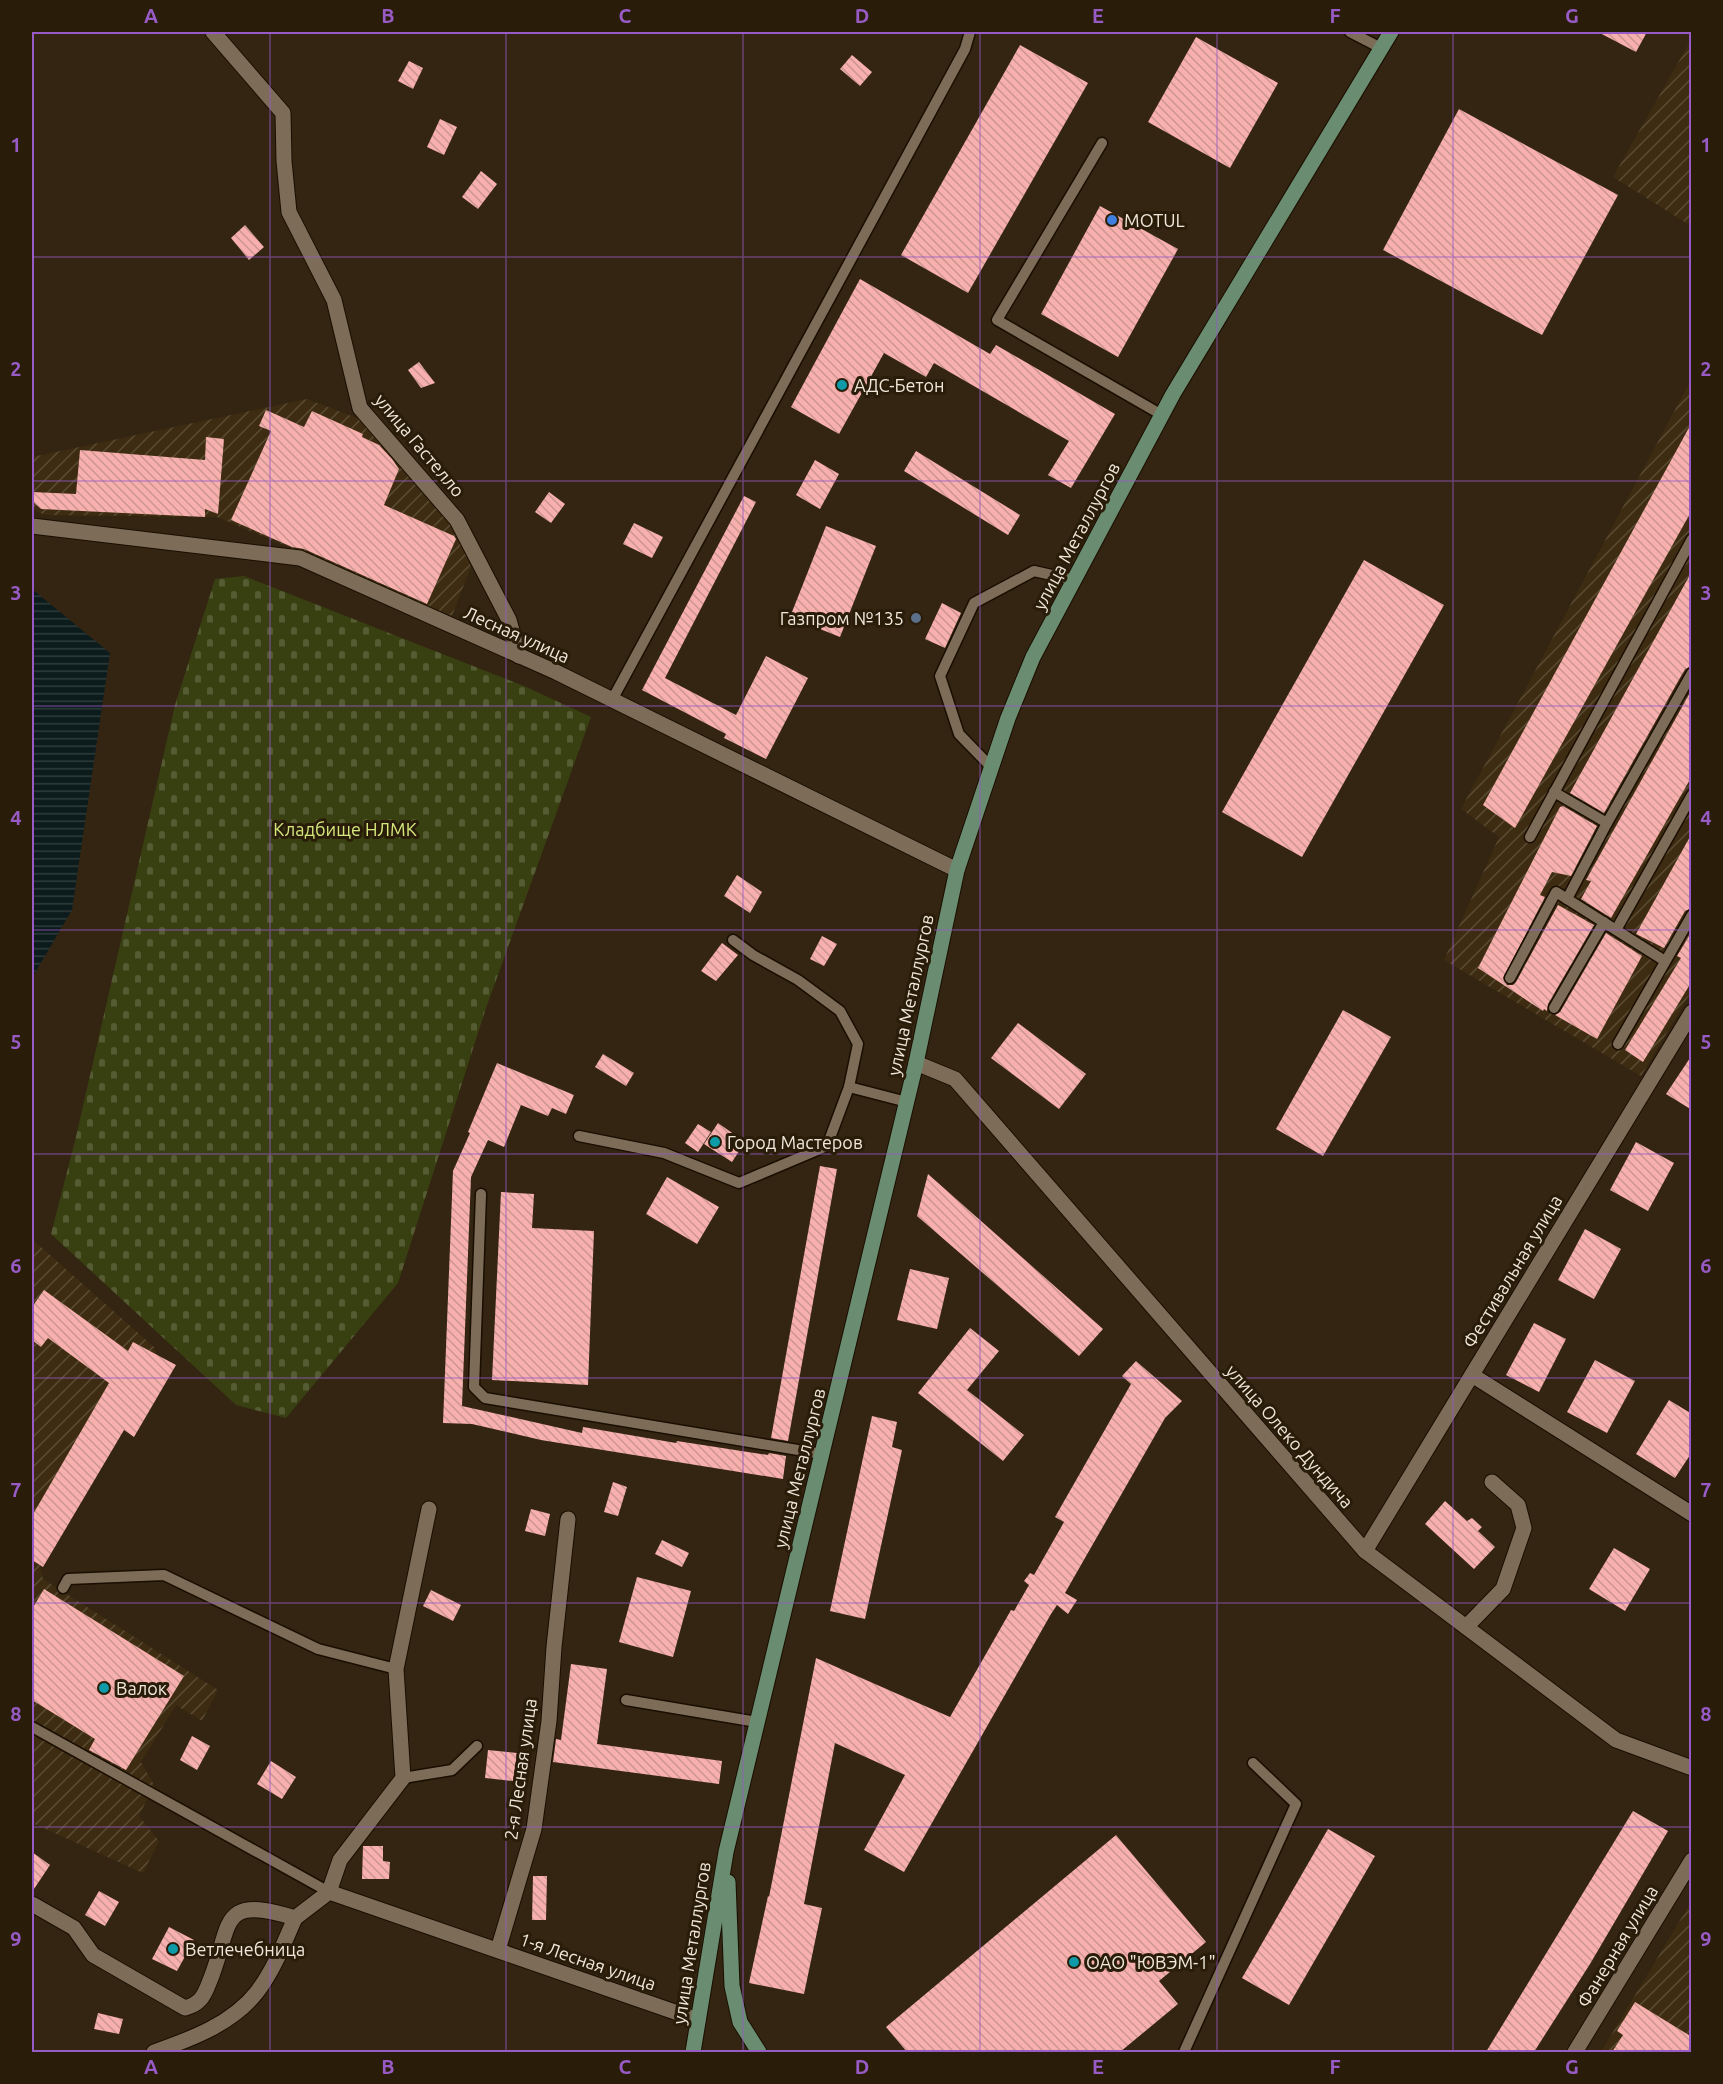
<svg xmlns="http://www.w3.org/2000/svg" width="1723" height="2084" viewBox="0 0 1723 2084" font-family="Ubuntu,sans-serif">
  <defs>
    <pattern id="industrial-furrows" width="10" height="10" patternUnits="userSpaceOnUse" patternTransform="scale(1.5)"><rect width="10" height="10" fill="#3d2c11"/><path d="M-1 1l2-2M0 10L10 0M9 11l2-2" fill="none" stroke="#594b33"/></pattern>
    <pattern id="cemetery-stones" width="16" height="16" patternUnits="userSpaceOnUse" patternTransform="scale(1.5)"><rect width="16" height="16" fill="#384011"/><path d="M2 7V4a2 2 0 0 1 4 0v3zM10 15v-3a2 2 0 0 1 4 0v3z" fill="#555c33"/></pattern>
    <pattern id="water-rules" width="6" height="5" patternUnits="userSpaceOnUse" patternTransform="scale(1.5)"><rect width="6" height="5" fill="#0c1b1c"/><path d="M0 2.5h6" fill="none" stroke="#303c3c"/></pattern>
    <pattern id="building-back-hatch" width="6" height="6" patternUnits="userSpaceOnUse" patternTransform="scale(1.5)"><rect width="6" height="6" fill="#f7b0ad"/><path d="M-1 5l2 2M0 0l6 6M5-1l2 2" fill="none" stroke="#cb9592"/></pattern>
  </defs>
  <rect width="100%" height="100%" fill="#332511"/>
  <g fill="url(#industrial-furrows)">
    <path d="M1691,40L1692,226H1691L1613,177Z"/>
    <path d="M1691,380V992L1641,1076L1444,960L1499,837L1461,809Z"/>
    <path d="M307,399L367,422L457,531L471,567L452,616L217,517L45,515L32,509V457Z"/>
    <path d="M32,1239L154,1347L162,1368L38,1558L43,1579L218,1690L202,1721L176,1705L141,1762L154,1785L139,1816L159,1841L143,1873L32,1823Z"/>
    <path d="M1691,1902V2052H1601Z"/>
  </g>
  <path fill="url(#cemetery-stones)" d="M244,576L524,686L591,717L486,1008L398,1283L286,1418L236,1405L51,1234L75,1141L175,705L215,579Z"/>
  <path fill="url(#water-rules)" d="M32,589L110,653L72,910L32,978Z"/>
  <g fill="url(#building-back-hatch)">
    <path d="M1598,32H1647L1636,52Z"/>
    <path d="M1196,37L1278,83L1230,168L1148,122Z"/>
    <path d="M1020,45L1088,83L968,293L901,255Z"/>
    <path d="M852,55L872,72L860,86L840,69Z"/>
    <path d="M409,61L423,68L413,89L398,81Z"/>
    <path d="M1459,109L1618,195L1542,335L1383,250Z"/>
    <path d="M440,119L457,127L444,155L427,147Z"/>
    <path d="M481,171L497,184L478,209L462,197Z"/>
    <path d="M1100,206L1178,249L1118,357L1041,314Z"/>
    <path d="M245,225L264,247L249,260L231,238Z"/>
    <path d="M860,279L990,354L996,345L1115,414L1071,488L1048,475L1069,441L934,363L926,377L884,353L839,434L791,407Z"/>
    <path d="M419,362L435,383L421,388L408,370Z"/>
    <path d="M266,410L304,427L312,411L363,434L362,437L379,445L392,459L399,469L384,505L454,536L456,539L427,604L304,549L292,547L231,520L271,431L259,426Z"/>
    <path d="M1692,422V510L1515,828L1483,805Z"/>
    <path d="M206,437L224,439L218,514L205,509V517L41,509L32,501V492L76,494L80,450L205,460Z"/>
    <path d="M916,451L1020,515L1008,535L904,471Z"/>
    <path d="M815,460L839,474L820,509L796,495Z"/>
    <path d="M549,492L565,504L551,523L535,512Z"/>
    <path d="M744,496L756,502L665,678L736,715L766,656L808,678L766,759L724,738L726,734L642,690Z"/>
    <path d="M634,523L663,537L652,558L623,544Z"/>
    <path d="M826,526L876,546L840,637L790,617Z"/>
    <path d="M1364,560L1444,605L1302,857L1222,812Z"/>
    <path d="M1692,571V666L1685,669L1604,813L1570,793Z"/>
    <path d="M942,603L961,613L945,648L925,639Z"/>
    <path d="M1692,689V776L1611,918L1581,899L1591,881L1586,880Z"/>
    <path d="M1563,806L1597,826L1571,876L1552,872L1540,895L1545,897L1503,978L1507,985H1513L1516,982L1558,905L1594,925L1548,1004L1547,1011L1544,1009L1543,1011L1478,968L1560,807Z"/>
    <path d="M1692,833V908L1685,911L1664,948L1636,934Z"/>
    <path d="M737,875L762,892L750,913L724,896Z"/>
    <path d="M1692,931V981L1643,1062L1625,1050L1681,958L1677,956Z"/>
    <path d="M1606,933L1642,956L1597,1039L1555,1015L1560,1012Z"/>
    <path d="M822,936L837,944L824,966L810,959Z"/>
    <path d="M722,943L738,955L716,981L701,971Z"/>
    <path d="M1343,1010L1391,1037L1323,1156L1276,1129Z"/>
    <path d="M1018,1023L1086,1074L1059,1109L991,1058Z"/>
    <path d="M603,1054L634,1073L626,1086L595,1067Z"/>
    <path d="M1692,1055V1110L1666,1094Z"/>
    <path d="M497,1063L574,1095L566,1114L552,1108L548,1116L521,1105L504,1147L488,1140L471,1177L462,1406L582,1433L583,1427L676,1443L677,1441L768,1455L769,1453L786,1456L783,1479L541,1440L472,1424L443,1423L453,1171L470,1133L468,1132Z"/>
    <path d="M718,1123L745,1142L732,1162L704,1144Z"/>
    <path d="M698,1124L711,1132L698,1152L685,1143Z"/>
    <path d="M1636,1142L1674,1163L1648,1211L1610,1190Z"/>
    <path d="M820,1166L837,1169L788,1441L771,1438Z"/>
    <path d="M928,1174L1103,1329L1079,1356L917,1216Z"/>
    <path d="M667,1177L719,1207L697,1244L646,1214Z"/>
    <path d="M501,1192L534,1194L532,1228L594,1231L588,1385L492,1380Z"/>
    <path d="M1585,1229L1621,1249L1594,1299L1558,1280Z"/>
    <path d="M910,1269L949,1278L937,1329L897,1320Z"/>
    <path d="M44,1290L128,1351L133,1342L176,1365L134,1437L124,1430L43,1567L32,1560V1516L109,1383L48,1338L41,1347L32,1340V1307Z"/>
    <path d="M1534,1323L1566,1339L1539,1392L1506,1375Z"/>
    <path d="M970,1328L999,1351L967,1390L1024,1435L1003,1461L918,1393Z"/>
    <path d="M1595,1360L1635,1381L1607,1433L1567,1412Z"/>
    <path d="M1136,1361L1182,1401L1165,1418L1065,1593L1077,1600L1068,1614L1057,1605L1051,1614L904,1872L864,1850L905,1775L835,1743L804,1904L822,1908L804,1994L749,1983L768,1896L769,1897L816,1658L950,1717L1011,1610L1014,1611L1029,1585L1024,1581L1030,1573L1034,1575L1064,1522L1055,1517L1131,1384L1122,1376Z"/>
    <path d="M1669,1400L1692,1414V1452L1675,1478L1636,1454Z"/>
    <path d="M872,1416L897,1422L892,1447L902,1450L865,1619L830,1611Z"/>
    <path d="M613,1482L627,1487L618,1516L604,1512Z"/>
    <path d="M1445,1501L1467,1521L1472,1518L1482,1527L1478,1531L1495,1547L1474,1569L1425,1524Z"/>
    <path d="M531,1509L550,1514L545,1536L525,1531Z"/>
    <path d="M662,1540L689,1553L682,1567L655,1554Z"/>
    <path d="M1614,1548L1650,1569L1625,1611L1589,1589Z"/>
    <path d="M637,1577L691,1591L673,1657L619,1642Z"/>
    <path d="M44,1589L184,1676L126,1770L89,1750L95,1739L32,1700V1609Z"/>
    <path d="M431,1590L461,1605L453,1621L423,1606Z"/>
    <path d="M571,1664L607,1669L597,1744L722,1761L719,1784L553,1762L556,1739L561,1740Z"/>
    <path d="M192,1736L210,1746L197,1770L180,1760Z"/>
    <path d="M488,1750L517,1753L513,1781L485,1778Z"/>
    <path d="M271,1761L296,1777L282,1799L257,1784Z"/>
    <path d="M1633,1811L1668,1831L1590,1964L1534,2052H1486Z"/>
    <path d="M1328,1829L1375,1856L1289,2005L1242,1978Z"/>
    <path d="M1116,1835L1206,1942L1159,1981L1178,2004L1120,2052H907L886,2027Z"/>
    <path d="M363,1846H383V1861L390,1862L389,1879H362Z"/>
    <path d="M32,1852L50,1865L32,1892Z"/>
    <path d="M533,1876H547L546,1920H532Z"/>
    <path d="M99,1891L119,1902L105,1926L85,1915Z"/>
    <path d="M169,1927L194,1940L177,1971L152,1959Z"/>
    <path d="M1635,2002L1692,2037V2052H1612L1623,2035L1617,2031Z"/>
    <path d="M98,2013L123,2019L119,2034L94,2029Z"/>
  </g>
  <g fill="none" stroke-linecap="round" stroke-linejoin="round">
    <g stroke="#1a0e00" stroke-width="13">
      <g id="service">
        <path d="M1350,32L1381,48"/>
        <path d="M1102,143L997,320L1162,415"/>
        <path d="M612,700L965,49L970,32"/>
        <path d="M991,767L959,734L940,676L974,603L1034,571L1074,580"/>
        <path d="M1554,792L1607,823"/>
        <path d="M1530,837L1692,539"/>
        <path d="M1567,899L1607,823L1692,673"/>
        <path d="M1616,930L1692,795"/>
        <path d="M733,940L753,955L798,980L840,1011L858,1044L849,1087"/>
        <path d="M1510,978L1556,892L1665,961"/>
        <path d="M1554,1008L1604,922"/>
        <path d="M1618,1044L1692,915"/>
        <path d="M579,1136L664,1153L739,1183L827,1146L849,1087L907,1102"/>
        <path d="M481,1194L474,1387L485,1398L822,1454"/>
        <path d="M63,1588L68,1579L164,1575L318,1649L396,1669"/>
        <path d="M626,1700L757,1722"/>
        <path d="M32,1727L329,1892"/>
        <path d="M403,1778L452,1770L477,1746"/>
        <path d="M1184,2052L1296,1804L1253,1763"/>
      </g>
    </g>
    <g stroke="#1a0e00" stroke-width="17">
      <g id="minor">
        <path d="M213,32L283,113L284,161L289,212L334,300L360,408L457,520L509,620L519,656"/>
        <path d="M32,526L300,558L556,672L957,870"/>
        <path d="M916,1063L955,1079L1365,1551L1616,1740L1692,1768"/>
        <path d="M1472,1375L1692,1514"/>
        <path d="M1365,1551L1692,1012"/>
        <path d="M1466,1627L1503,1589L1524,1528L1518,1505L1492,1482"/>
        <path d="M329,1892L340,1860L403,1778L396,1669L429,1509"/>
        <path d="M32,1904L74,1928L93,1955L185,2008C200,2004 204,1996 209,1983C233,1926 216,1893 295,1918L329,1892L698,2020"/>
        <path d="M498,1950L534,1829L549,1721L554,1647L568,1519"/>
        <path d="M154,2052C191,2039 232,2024 257,1992C274,1970 284,1943 295,1918"/>
        <path d="M1575,2052L1692,1860"/>
      </g>
    </g>
    <g stroke="#1a0e00" stroke-width="17">
      <g id="secondary">
        <path d="M728,1882L732,1986L740,2022L759,2052"/>
        <path d="M693,2052L726,1852L916,1063L957,870L1008,718L1033,657L1173,394L1391,32"/>
      </g>
    </g>
    <use href="#service" stroke="#7d6d58" stroke-width="10"/>
    <use href="#minor" stroke="#7d6d58" stroke-width="15"/>
    <use href="#secondary" stroke="#6a8d71" stroke-width="15"/>
  </g>
  <path fill="none" stroke="#985bc6" stroke-width="1.5" stroke-opacity="0.55" d="M270,32V2052M506,32V2052M743,32V2052M980,32V2052M1217,32V2052M1453,32V2052M32,257H1692M32,481H1692M32,706H1692M32,930H1692M32,1154H1692M32,1378H1692M32,1603H1692M32,1827H1692"/>
  <circle fill="#3f7fe0" stroke="#291c08" stroke-width="2" cx="1112" cy="220" r="6"/>
  <g fill="#0f9aa8" stroke="#291c08" stroke-width="2">
    <circle cx="842" cy="385" r="6"/>
    <circle cx="715" cy="1142" r="6"/>
    <circle cx="104" cy="1688" r="6"/>
    <circle cx="173" cy="1949" r="6"/>
    <circle cx="1074" cy="1962" r="6"/>
  </g>
  <circle fill="#5c6f8a" stroke="#291c08" stroke-width="2" cx="916" cy="618" r="6"/>
  <g text-anchor="middle" dominant-baseline="central" stroke-width="6" stroke-linejoin="round" paint-order="stroke">
    <g font-size="18" fill="#f0e7da" stroke="#291c08" text-anchor="start">
      <text x="1124" y="220">MOTUL</text>
      <text x="854" y="385">АДС-Бетон</text>
      <text x="904" y="618" text-anchor="end">Газпром №135</text>
      <text x="727" y="1142">Город Мастеров</text>
      <text x="116" y="1688">Валок</text>
      <text x="185" y="1949">Ветлечебница</text>
      <text x="1086" y="1962">ОАО "ЮВЭМ-1"</text>
    </g>
    <g font-size="18" fill="#f0e7da" stroke="#291c08">
      <text transform="translate(420 445) rotate(50)">улица Гастелло</text>
      <text transform="translate(1076 536) rotate(-62)">улица Металлургов</text>
      <text transform="translate(517 634) rotate(24)">Лесная улица</text>
      <text transform="translate(910 995) rotate(-78)">улица Металлургов</text>
      <text transform="translate(1512 1271) rotate(-59)">Фестивальная улица</text>
      <text transform="translate(1290 1436) rotate(49)">улица Олеко Дундича</text>
      <text transform="translate(799 1468) rotate(-76)">улица Металлургов</text>
      <text transform="translate(520 1769) rotate(-82)">2-я Лесная улица</text>
      <text transform="translate(691 1943) rotate(-81)">улица Металлургов</text>
      <text transform="translate(1617 1946) rotate(-59)">Фанерная улица</text>
      <text transform="translate(588 1961) rotate(19)">1-я Лесная улица</text>
    </g>
    <g font-size="18" fill="#d3e77c" stroke="#291c08">
      <text x="345" y="829">Кладбище НЛМК</text>
    </g>
  </g>
  <rect width="1723" height="2084" fill="none" stroke="#291c08" stroke-width="66"/>
  <rect x="33" y="33" width="1657" height="2018" fill="none" stroke="#985bc6" stroke-width="2"/>
  <g font-size="20" text-anchor="middle" font-weight="bold" fill="#985bc6">
    <text x="151" y="23">A</text>
    <text x="388" y="23">B</text>
    <text x="625" y="23">C</text>
    <text x="862" y="23">D</text>
    <text x="1098" y="23">E</text>
    <text x="1335" y="23">F</text>
    <text x="1572" y="23">G</text>
    <text x="16" y="152">1</text>
    <text x="1706" y="152">1</text>
    <text x="16" y="376">2</text>
    <text x="1706" y="376">2</text>
    <text x="16" y="600">3</text>
    <text x="1706" y="600">3</text>
    <text x="16" y="825">4</text>
    <text x="1706" y="825">4</text>
    <text x="16" y="1049">5</text>
    <text x="1706" y="1049">5</text>
    <text x="16" y="1273">6</text>
    <text x="1706" y="1273">6</text>
    <text x="16" y="1497">7</text>
    <text x="1706" y="1497">7</text>
    <text x="16" y="1721">8</text>
    <text x="1706" y="1721">8</text>
    <text x="16" y="1946">9</text>
    <text x="1706" y="1946">9</text>
    <text x="151" y="2074">A</text>
    <text x="388" y="2074">B</text>
    <text x="625" y="2074">C</text>
    <text x="862" y="2074">D</text>
    <text x="1098" y="2074">E</text>
    <text x="1335" y="2074">F</text>
    <text x="1572" y="2074">G</text>
  </g>
</svg>
